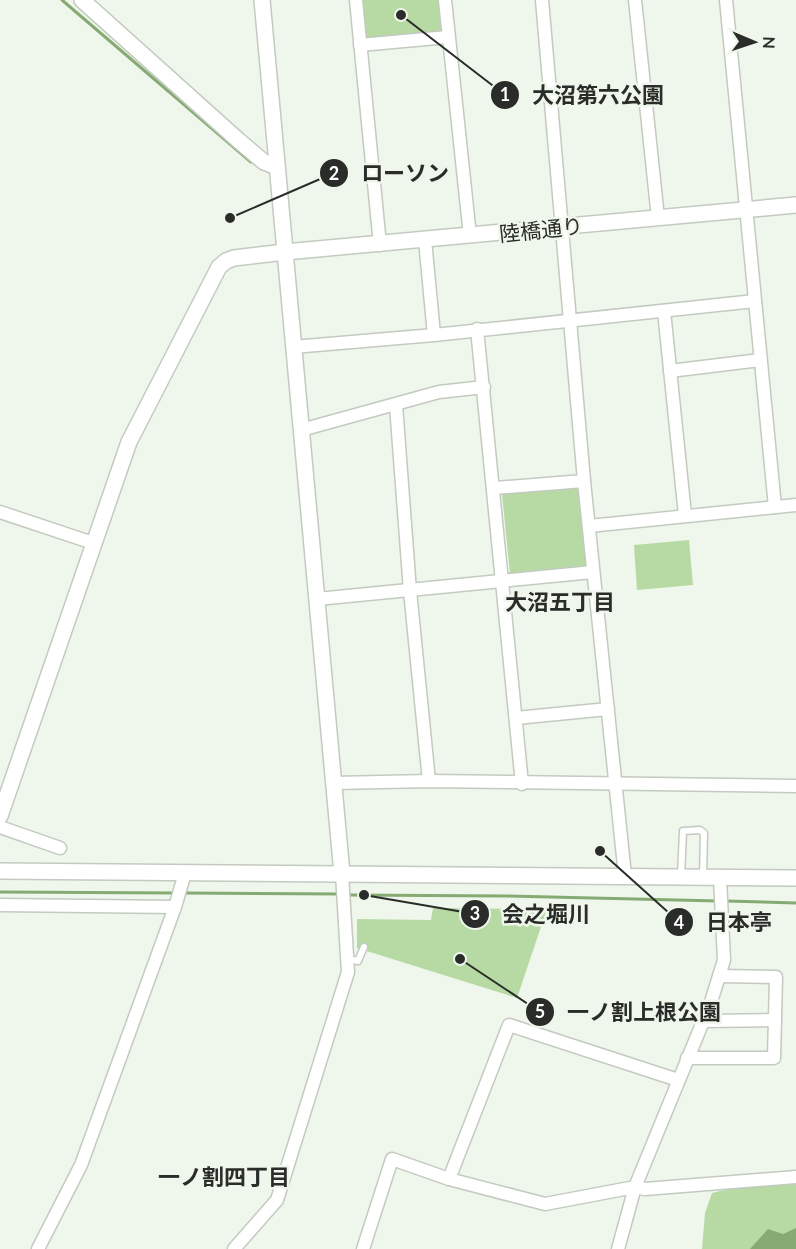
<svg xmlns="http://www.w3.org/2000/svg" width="796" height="1249" viewBox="0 0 796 1249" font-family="Lato,'Noto Sans JP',sans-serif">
  <rect width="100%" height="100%" fill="#eff6eb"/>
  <g fill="#b7daa4">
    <path d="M361,0H439L441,31L364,39Z"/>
    <path d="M580,485L587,567L510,574L502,494Z"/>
    <path d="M689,540L693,585L637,590L634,545Z"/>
    <path d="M433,908L547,909L517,998L357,948V919L431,920Z"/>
    <path d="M796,1183V1249H702L705,1213L712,1193L729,1189Z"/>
  </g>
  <path fill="#86aa73" d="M796,1228V1249H750L768,1229L783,1234Z"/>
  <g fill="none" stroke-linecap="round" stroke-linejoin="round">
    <g stroke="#86aa73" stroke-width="3">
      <path d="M62,0L251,162"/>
      <path d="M0,892L176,893"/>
      <path d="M183,893L341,894"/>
      <path d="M348,895L506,896L719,901"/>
      <path d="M726,901L796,903"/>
    </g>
    <g stroke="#c3cac0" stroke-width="9">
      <g id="service">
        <path d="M681,876L683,831L700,830L704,833L703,877"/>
        <path d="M348,959L358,961L364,947"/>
      </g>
    </g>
    <g stroke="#c3cac0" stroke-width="15">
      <g id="minor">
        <path d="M356,0L380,245"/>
        <path d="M445,0L470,236"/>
        <path d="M542,0L584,481L625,876"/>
        <path d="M635,0L658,218"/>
        <path d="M726,0L775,507"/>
        <path d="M360,45L448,37"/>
        <path d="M425,240L434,335"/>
        <path d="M664,311L685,515"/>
        <path d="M477,329L522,784"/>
        <path d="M293,347L434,335L755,301"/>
        <path d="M670,371L760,360"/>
        <path d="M396,405L410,591L429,781"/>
        <path d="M301,430L439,392L484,387"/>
        <path d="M494,488L584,481"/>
        <path d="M0,512L93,543"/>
        <path d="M589,526L796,505"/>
        <path d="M317,599L593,572"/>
        <path d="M516,718L608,709"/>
        <path d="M334,783L429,781L796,786"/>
        <path d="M0,827L60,848"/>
        <path d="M0,905L175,907"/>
        <path d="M703,1021L775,1020"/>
        <path d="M687,1058H774L776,977L719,976"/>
        <path d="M449,1179L509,1025L678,1080"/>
        <path d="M38,1249L81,1165L175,907L185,873"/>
        <path d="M234,1249L277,1200L348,972L342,874"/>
        <path d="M363,1249L392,1159L449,1179L545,1204L635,1187L645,1189L796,1177"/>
        <path d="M618,1249L635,1187L711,1002L724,960L720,878"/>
      </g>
    </g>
    <g stroke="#c3cac0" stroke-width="18">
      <g id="tertiary">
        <path d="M82,0L238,140L264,162L277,167"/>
        <path d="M262,0L342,874"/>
        <path d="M0,816L129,442L219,267L226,261L234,258L285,252L796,205"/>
        <path d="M0,871L796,878"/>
      </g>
    </g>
    <use href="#service" stroke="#fff" stroke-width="6"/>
    <use href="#minor" stroke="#fff" stroke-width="12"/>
    <use href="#tertiary" stroke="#fff" stroke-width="15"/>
  </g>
  <g text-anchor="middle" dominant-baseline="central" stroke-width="5" stroke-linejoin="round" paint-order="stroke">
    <g font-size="21" fill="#292c28" stroke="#eff6eb">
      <text transform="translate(541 229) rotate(-6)">陸橋通り</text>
    </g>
    <g font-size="22" font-weight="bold" fill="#292c28" stroke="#eff6eb">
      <text x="560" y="601">大沼五丁目</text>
      <text x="224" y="1176">一ノ割四丁目</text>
    </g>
  </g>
  <path fill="none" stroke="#292c28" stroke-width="2" d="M401 15L505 95M230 218L334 173M364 895L475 914M600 851L679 922M460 959L540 1012"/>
  <g fill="#292c28" stroke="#eff6eb" stroke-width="2">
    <circle cx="401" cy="15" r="6"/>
    <circle cx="230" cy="218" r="6"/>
    <circle cx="364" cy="895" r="6"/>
    <circle cx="600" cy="851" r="6"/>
    <circle cx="460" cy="959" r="6"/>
    <circle cx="505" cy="95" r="15"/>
    <circle cx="334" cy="173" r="15"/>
    <circle cx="475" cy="914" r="15"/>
    <circle cx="679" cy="922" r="15"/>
    <circle cx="540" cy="1012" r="15"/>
  </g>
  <g font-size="18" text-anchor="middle" font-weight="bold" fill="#fff">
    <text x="505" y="101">1</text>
    <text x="334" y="180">2</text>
    <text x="475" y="920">3</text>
    <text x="679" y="929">4</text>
    <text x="540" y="1018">5</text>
  </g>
  <g font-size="22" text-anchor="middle" font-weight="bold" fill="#292c28" stroke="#eff6eb" stroke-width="5" stroke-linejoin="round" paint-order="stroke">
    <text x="598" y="103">大沼第六公園</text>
    <text x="405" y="181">ローソン</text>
    <text x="546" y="922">会之堀川</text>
    <text x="739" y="930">日本亭</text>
    <text x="644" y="1020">一ノ割上根公園</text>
  </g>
  <g transform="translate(754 42) rotate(92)" stroke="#eff6eb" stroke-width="4.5" paint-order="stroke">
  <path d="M0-4.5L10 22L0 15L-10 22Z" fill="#292c28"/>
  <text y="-9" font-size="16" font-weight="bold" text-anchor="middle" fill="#292c28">N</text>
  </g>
</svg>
